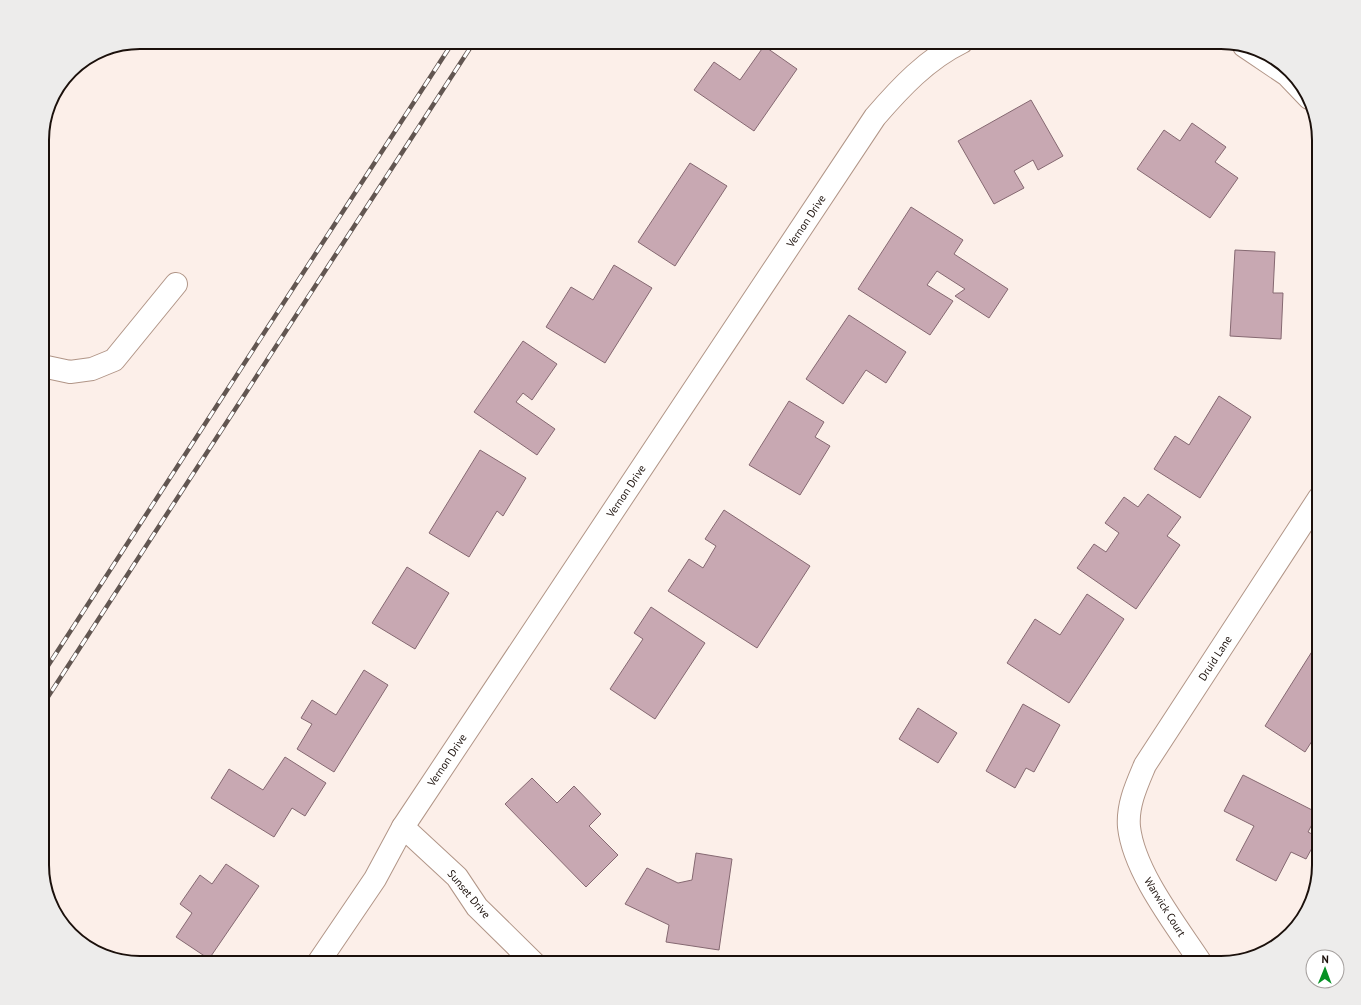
<svg xmlns="http://www.w3.org/2000/svg" width="1361" height="1005" viewBox="0 0 1361 1005" font-family="'PT Sans',sans-serif">
  <rect width="100%" height="100%" fill="#fcefe9"/>
  <g fill="#c8a8b2" stroke="#856871">
    <path d="M764,46L797,69L754,131L694,90L714,62L740,80Z"/>
    <path d="M1031,100L1063,156L1038,170L1033,160L1014,171L1024,188L994,204L958,141Z"/>
    <path d="M1192,123L1226,147L1215,162L1238,178L1210,218L1137,169L1164,130L1180,141Z"/>
    <path d="M690,163L727,186L675,266L638,242Z"/>
    <path d="M911,207L963,240L954,254L1008,289L989,318L955,296L965,289L937,271L927,285L953,301L930,335L858,289Z"/>
    <path d="M1235,250L1275,252L1273,293H1283L1281,339L1230,336Z"/>
    <path d="M614,265L652,288L605,363L546,327L571,287L593,300Z"/>
    <path d="M849,315L906,352L886,383L866,370L843,404L806,379Z"/>
    <path d="M523,341L557,364L532,400L523,393L516,402L555,429L537,455L474,412Z"/>
    <path d="M1219,396L1251,417L1200,498L1154,469L1175,436L1189,445Z"/>
    <path d="M789,401L824,422L815,437L830,446L800,495L749,465Z"/>
    <path d="M480,450L526,478L503,516L497,511L469,557L429,533Z"/>
    <path d="M1148,494L1181,517L1167,536L1180,545L1136,609L1077,568L1094,544L1106,552L1119,533L1105,523L1124,497L1138,507Z"/>
    <path d="M724,510L810,566L757,648L668,591L689,559L703,568L716,546L705,539Z"/>
    <path d="M407,567L449,593L415,649L372,623Z"/>
    <path d="M1087,594L1124,619L1069,703L1007,663L1035,619L1060,635Z"/>
    <path d="M651,607L705,643L655,719L610,689L643,639L634,633Z"/>
    <path d="M1318,642L1319,730L1305,752L1265,726Z"/>
    <path d="M364,670L388,685L334,772L297,749L312,724L301,718L312,700L336,715Z"/>
    <path d="M1023,704L1060,725L1034,772L1026,768L1015,788L986,771Z"/>
    <path d="M918,708L957,733L938,763L899,739Z"/>
    <path d="M285,757L326,783L305,816L292,808L274,837L211,798L229,769L263,790Z"/>
    <path d="M1243,775L1318,813L1308,832L1318,837L1306,859L1291,852L1276,881L1236,860L1254,826L1224,811Z"/>
    <path d="M532,778L557,803L574,786L601,814L589,826L618,855L586,887L505,804Z"/>
    <path d="M696,853L732,859L719,950L666,942L669,925L625,904L647,868L678,883L692,880Z"/>
    <path d="M226,864L259,886L209,959L176,937L192,913L180,904L200,875L212,884Z"/>
  </g>
  <g fill="none" stroke-linecap="round" stroke-linejoin="round">
    <g stroke="#b19587" stroke-width="24">
      <g id="minor">
        <path d="M1244,46L1287,75L1309,98"/>
        <path d="M42,366L70,372L92,369L114,360L176,284"/>
        <path d="M403,827L457,877L477,907L534,963"/>
        <path d="M318,963L375,879L403,827L875,117C900,88 927,59 962,42"/>
        <path d="M1201,963C1176,925 1134,872 1129,827C1127,805 1137,784 1145,765L1319,498"/>
      </g>
    </g>
    <use href="#minor" stroke="#fff" stroke-width="22"/>
    <g stroke="#625651" stroke-width="4.5">
      <g id="rail">
        <path d="M42,675L453,42"/>
        <path d="M42,706L474,42"/>
      </g>
    </g>
    <use href="#rail" stroke="#fff" stroke-width="3" stroke-dasharray="9" stroke-linecap="butt"/>
  </g>
  <g text-anchor="middle" dominant-baseline="central" stroke-width="3" stroke-linejoin="round" paint-order="stroke">
    <g font-size="11" fill="#1b100b" stroke="#fff">
      <text transform="translate(806 221) rotate(-56)">Vernon Drive</text>
      <text transform="translate(626 491) rotate(-56)">Vernon Drive</text>
      <text transform="translate(1215 658) rotate(-57)">Druid Lane</text>
      <text transform="translate(447 760) rotate(-56)">Vernon Drive</text>
      <text transform="translate(469 894) rotate(50)">Sunset Drive</text>
      <text transform="translate(1165 907) rotate(58)">Warwick Court</text>
    </g>
  </g>
  <path d="M0 0H1361V1005H0ZM140 49H1221A91 91 0 0 1 1312 140V865A91 91 0 0 1 1221 956H140A91 91 0 0 1 49 865V140A91 91 0 0 1 140 49Z" fill="#edeceb" fill-rule="evenodd"/>
  <path fill="none" stroke="#1b100b" stroke-width="2" d="M140 49H1221A91 91 0 0 1 1312 140V865A91 91 0 0 1 1221 956H140A91 91 0 0 1 49 865V140A91 91 0 0 1 140 49Z"/>
  <g transform="translate(1325 969) rotate(1)"><circle r="19" fill="#ffffff" stroke="#a49f9d"/>
  <path d="M0-3L7 15L0 10L-7 15Z" fill="#069124"/>
  <text y="-6" font-size="11" font-weight="bold" text-anchor="middle" fill="#1b100b">N</text>
  </g>
</svg>
